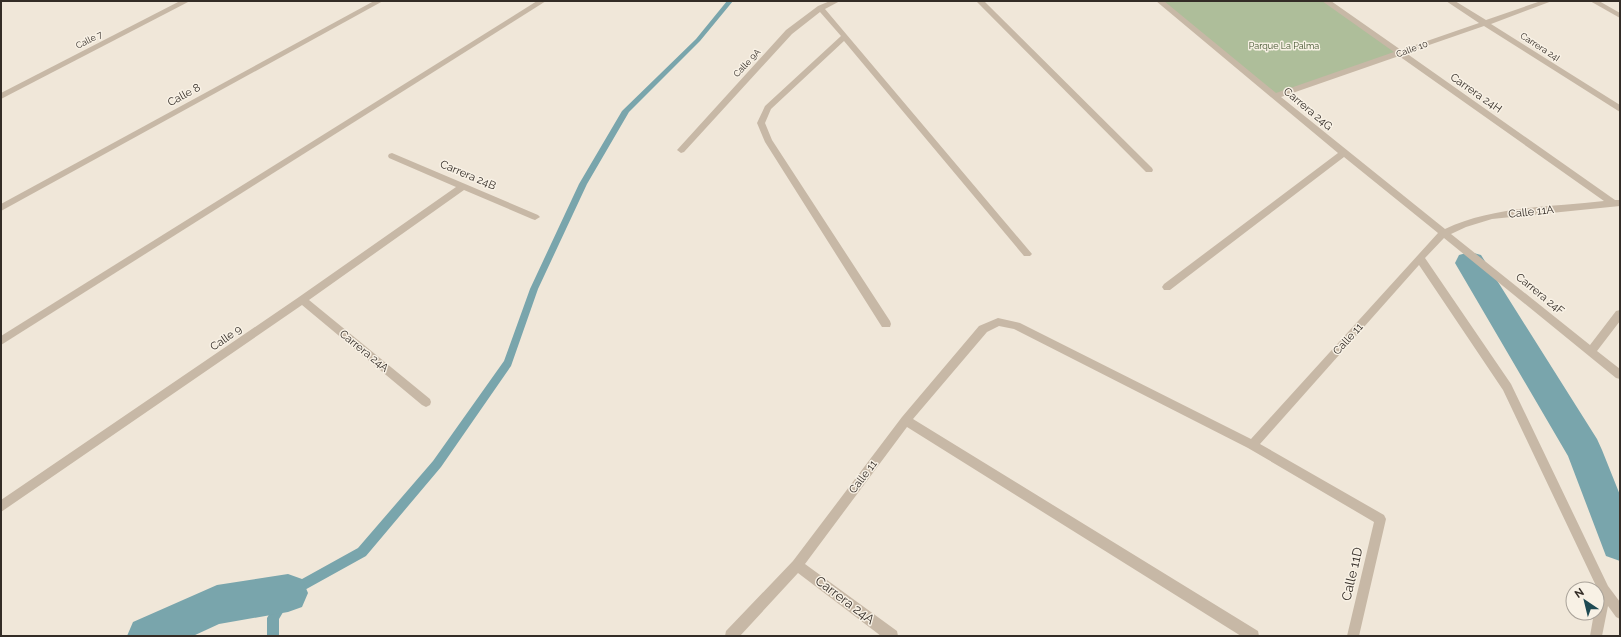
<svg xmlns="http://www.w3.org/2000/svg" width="1621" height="637" viewBox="0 0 1621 637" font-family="Raleway,sans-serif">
  <rect width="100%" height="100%" fill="#f0e7d9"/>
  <path fill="#aebe9a" d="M1160,1H1326L1400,53L1276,96Z"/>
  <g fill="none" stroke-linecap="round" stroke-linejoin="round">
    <path fill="#79a5ac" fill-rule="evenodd" d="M727,1H733L700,41L629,112L587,184L538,289L511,366L441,467L366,556L292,597L279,619V636H267V618L284,589L358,548L433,461L504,361L530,289L579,184L622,111L696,39Z"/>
    <g fill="#79a5ac" fill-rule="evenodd">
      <path d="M1470,252L1481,255L1597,439L1602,450L1620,495V561L1606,556L1568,456L1455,263L1459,255Z"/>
      <path d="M288,574L302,579L308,593L302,607L288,612L219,624L193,636H127L133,622L217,585Z"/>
    </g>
    <path fill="#c7b8a6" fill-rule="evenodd" d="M537,1H546L1,345V336Z"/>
    <g fill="#c7b8a6" fill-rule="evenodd">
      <path d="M180,1H190L1,99V93Z"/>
      <path d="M374,1H383L1,211V204Z"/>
      <path d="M830,1H840L825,9L1032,254L1030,256H1024L844,41L771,109L765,123L772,140L890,321L891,324L890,327H882L765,142L757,123L765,106L841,36L820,12L792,34L684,152L681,153L677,150L786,30L818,6Z"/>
      <path d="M976,1H984L1152,168L1153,170L1152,172H1146Z"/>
      <path d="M1156,1H1164L1276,93L1394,52L1322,1H1331L1401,50L1479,23L1446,1H1455L1486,20L1541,1H1552L1491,24L1620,105V112L1484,26L1406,53L1615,200H1620V206L1492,219L1466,227L1451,234L1590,345L1616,311L1620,310V321L1597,351L1620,369V379L1616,378L1444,238L1425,258L1511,384L1608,586L1620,602V619L1616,617L1608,606L1602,636H1590L1594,613H1597L1598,590L1503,390L1419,265L1260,444L1384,515L1386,519L1359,636H1347L1374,522L1248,448L1014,329L999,326L987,332L913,419L1258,631L1259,636H1241L907,427L805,564L897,631L898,636H881L798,573L740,636H725L726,631L793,561L902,417L979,326L998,318L1020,323L1251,439L1438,233L1344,157L1170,290H1164L1162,287L1164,284L1338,153ZM1399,56L1604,201C1552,207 1493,206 1445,229L1281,97Z"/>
      <path d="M1590,1H1599L1620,13V18Z"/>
      <path d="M392,153L538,215L540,217L535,220L532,219L464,190L309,300L430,399L431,402L430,405L426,407L422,405L302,305L1,512V500L299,297L456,187L389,158L388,156L389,154Z"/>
    </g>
  </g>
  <g text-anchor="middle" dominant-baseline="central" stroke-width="3" stroke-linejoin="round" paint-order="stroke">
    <g font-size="9" fill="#332c26" stroke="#f8f1e5">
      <text transform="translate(89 40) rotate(-27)">Calle 7</text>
      <text transform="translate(1540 47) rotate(33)">Carrera 24I</text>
      <text transform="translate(1412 49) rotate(-20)">Calle 10</text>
      <text transform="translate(747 63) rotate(-47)">Calle 9A</text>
    </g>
    <g font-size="9" fill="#3f512b" stroke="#f8f1e5">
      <text x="1284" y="46">Parque La Palma</text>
    </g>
    <g font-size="11" fill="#332c26" stroke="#f8f1e5">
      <text transform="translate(1476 93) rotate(35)">Carrera 24H</text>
      <text transform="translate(184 95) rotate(-29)">Calle 8</text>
      <text transform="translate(1308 109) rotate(40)">Carrera 24G</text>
      <text transform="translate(468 175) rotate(23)">Carrera 24B</text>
      <text transform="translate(1531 212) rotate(-6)">Calle 11A</text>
      <text transform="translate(1540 294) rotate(39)">Carrera 24F</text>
      <text transform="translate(226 338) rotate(-35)">Calle 9</text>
      <text transform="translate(1348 339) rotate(-48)">Calle 11</text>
      <text transform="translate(364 351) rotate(39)">Carrera 24A</text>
      <text transform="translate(863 477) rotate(-53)">Calle 11</text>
    </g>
    <g font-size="13" fill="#332c26" stroke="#f8f1e5">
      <text transform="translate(1352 574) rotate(-77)">Calle 11D</text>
      <text transform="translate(845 600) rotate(37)">Carrera 24A</text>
    </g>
  </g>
  <rect width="1621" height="637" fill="none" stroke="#332c26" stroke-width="4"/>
  <g transform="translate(1585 601) rotate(325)"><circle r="19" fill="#f8f1e5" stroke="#a9a299"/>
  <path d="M0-3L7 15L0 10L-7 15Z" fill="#1e4a53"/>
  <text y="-6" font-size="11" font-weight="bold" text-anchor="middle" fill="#332c26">N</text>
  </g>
</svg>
